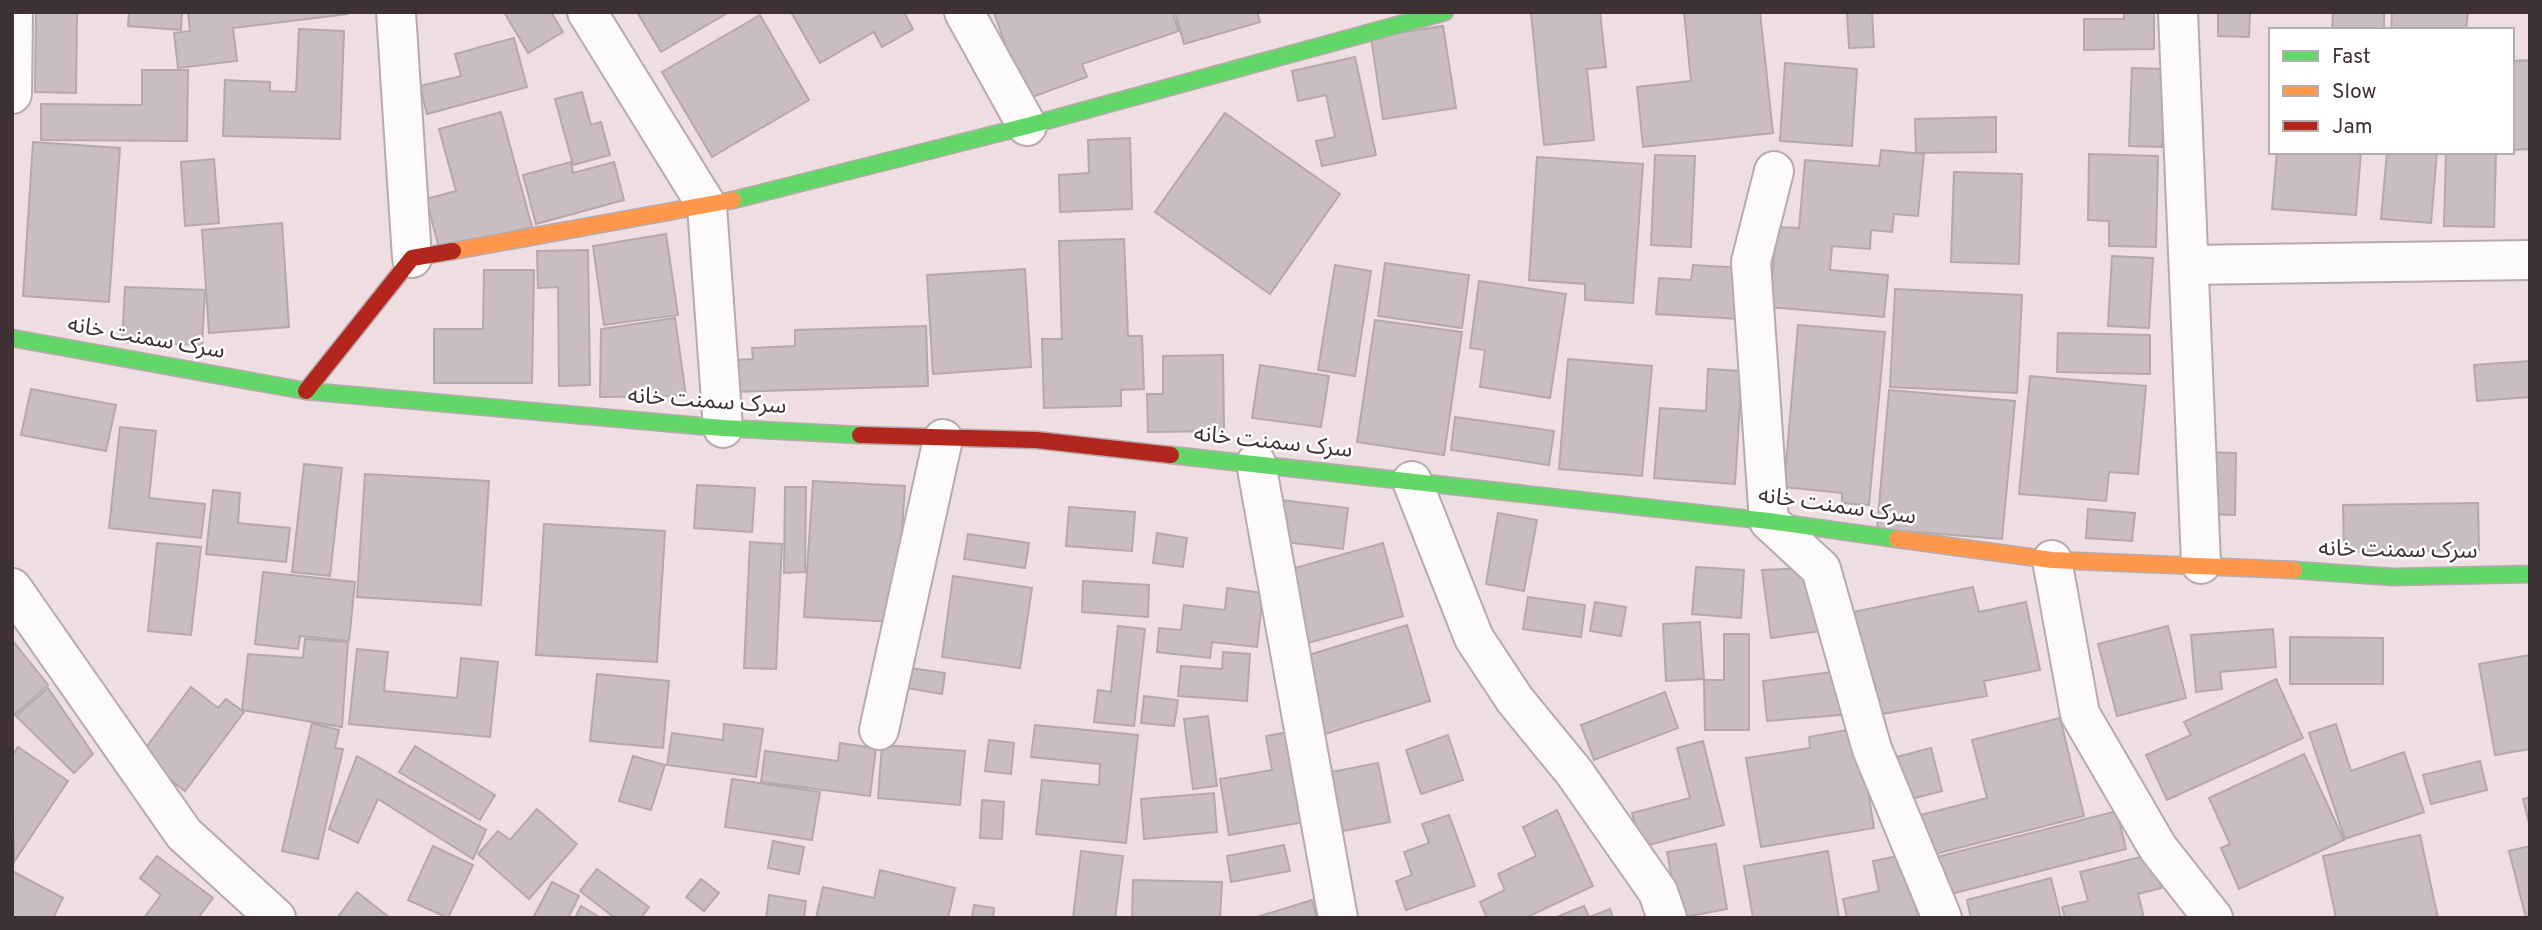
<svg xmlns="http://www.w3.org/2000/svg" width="2542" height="930" viewBox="0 0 2542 930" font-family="Overpass,'Noto Sans Arabic',sans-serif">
  <rect width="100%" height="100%" fill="#eedde1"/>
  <g fill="#c9bdc2" stroke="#b4a8ad" stroke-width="2">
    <path d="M36,12H77L76,93L35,92Z"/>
    <path d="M129,12H182L181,30L128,26Z"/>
    <path d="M188,12H347V14L233,28L237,61L178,68L174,33L190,31Z"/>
    <path d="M504,12H551L563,32L528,53Z"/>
    <path d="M637,12H729L661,52Z"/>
    <path d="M791,12H904L913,29L882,47L874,32L820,63Z"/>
    <path d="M994,12H1172L1179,31L1082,64L1087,77L1024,100Z"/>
    <path d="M1175,12H1257L1260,22L1184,44Z"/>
    <path d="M1600,12L1606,67L1587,69L1594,140L1544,145L1531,13Z"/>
    <path d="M1684,12H1760L1773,133L1643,147L1637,87L1691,81Z"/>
    <path d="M1847,12H1872L1874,47L1849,48Z"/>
    <path d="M2124,12H2154V49L2084,50V19H2124Z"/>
    <path d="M2218,12H2250L2249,37L2218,36Z"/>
    <path d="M2333,12H2384V30H2332Z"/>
    <path d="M2392,12H2468L2466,30H2391Z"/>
    <path d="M760,15L809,100L712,157L662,72Z"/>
    <path d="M1443,26L1456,108L1383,119L1371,37Z"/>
    <path d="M299,29L344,31L340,139L223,136L225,80L270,82V91L296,92Z"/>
    <path d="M514,38L527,87L427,114L420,86L461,76L455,54Z"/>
    <path d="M1355,57L1376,155L1322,166L1316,141L1335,137L1326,95L1298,101L1292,71Z"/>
    <path d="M2530,60V149L2512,150V61Z"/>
    <path d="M1785,63L1857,69L1852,146L1780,141Z"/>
    <path d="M2132,68L2166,69L2162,147L2129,146Z"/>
    <path d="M142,70H188L187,141L41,140V104L142,105Z"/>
    <path d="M582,92L591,125L601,122L610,155L573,165L555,99Z"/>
    <path d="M501,112L532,227L440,251L426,199L456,191L439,129Z"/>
    <path d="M1225,113L1340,194L1270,294L1155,212Z"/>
    <path d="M1996,117V152L1916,153L1915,119Z"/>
    <path d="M1130,138L1132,209L1060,212L1059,175L1089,173L1088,140Z"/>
    <path d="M33,142L120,148L109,302L23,296Z"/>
    <path d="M1881,150L1924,154L1918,216L1894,214L1892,232L1871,230L1870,249L1832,246L1830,270L1888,275L1884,317L1769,307L1777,227L1799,228L1805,160L1879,166Z"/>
    <path d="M2277,152H2361L2356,215L2272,209Z"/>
    <path d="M2387,152H2437L2431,223L2381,219Z"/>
    <path d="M2446,152H2496L2494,227L2444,226Z"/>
    <path d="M2089,154L2158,156L2156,247L2109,246V221L2088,220Z"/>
    <path d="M1655,155L1695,156L1691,247L1651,245Z"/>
    <path d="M1537,157L1643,164L1633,303L1585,300V284L1529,280Z"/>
    <path d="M214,159L219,223L185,226L181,162Z"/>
    <path d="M571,162L573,173L614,162L624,200L536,224L523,175Z"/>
    <path d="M1954,172L2022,174L2019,264L1951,262Z"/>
    <path d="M282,223L289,327L209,333L202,230Z"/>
    <path d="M666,234L678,315L604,325L593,246Z"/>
    <path d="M1124,239L1128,336H1142L1144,389L1121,390V406L1044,408L1042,339H1062L1059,241Z"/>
    <path d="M588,250L590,385L559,386L558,287L538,288L537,251Z"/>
    <path d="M2112,256L2153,258L2149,328L2108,326Z"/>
    <path d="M1385,263L1469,275L1462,328L1378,316Z"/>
    <path d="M1335,265L1371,271L1355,376L1318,370Z"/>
    <path d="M1693,265L1743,268L1739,319L1656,314L1659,278L1691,280Z"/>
    <path d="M1025,269L1031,367L933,374L927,275Z"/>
    <path d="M484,270H534L532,383H434V329H483Z"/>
    <path d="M1479,281L1566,294L1550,398L1480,387L1485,350L1470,348Z"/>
    <path d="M125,287L205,290L202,345L122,342Z"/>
    <path d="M1895,289L2022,295L2017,393L1890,387Z"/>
    <path d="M675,318L686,396L600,397L601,329Z"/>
    <path d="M1375,320L1462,332L1444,455L1357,442Z"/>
    <path d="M1798,325L1885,332L1869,505L1842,503V493L1784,487Z"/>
    <path d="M926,326L928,386L732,392V360L753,359L752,348L795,346V330Z"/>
    <path d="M2058,333L2150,335V374L2057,372Z"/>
    <path d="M1223,355L1224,431L1148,432L1147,394H1163V356Z"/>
    <path d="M1568,359L1652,366L1642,476L1559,469Z"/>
    <path d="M2530,361V397L2477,401L2474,365Z"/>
    <path d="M1260,365L1329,376L1321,427L1252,418Z"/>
    <path d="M1708,369L1742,371L1735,484L1654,478L1660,408L1706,411Z"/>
    <path d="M2030,376L2146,386L2138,474L2109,472L2106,501L2019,494Z"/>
    <path d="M31,389L116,405L106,451L21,435Z"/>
    <path d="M1889,390L2015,401L2002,539L1877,529Z"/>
    <path d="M1455,417L1554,431L1549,465L1451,450Z"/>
    <path d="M120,427L156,431L149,498L205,504L201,538L109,528Z"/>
    <path d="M2205,452L2236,453L2235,515L2205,514Z"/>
    <path d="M304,464L342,468L330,576L292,572Z"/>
    <path d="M365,474L489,481L481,605L357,597Z"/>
    <path d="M813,481L905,486L896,622L804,617Z"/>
    <path d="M697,485L755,488L752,532L694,528Z"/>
    <path d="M785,487H806L805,572L784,573Z"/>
    <path d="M213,490L240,493L238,523L290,528L286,562L206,554Z"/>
    <path d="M1281,500L1348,508L1343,549L1277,541Z"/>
    <path d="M2478,503L2479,550L2344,552L2343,505Z"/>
    <path d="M1069,507L1135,512L1132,551L1066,546Z"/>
    <path d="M2088,509L2135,513L2132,541L2086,538Z"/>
    <path d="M1498,513L1537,520L1524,591L1486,584Z"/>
    <path d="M544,524L665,531L657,662L536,655Z"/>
    <path d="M1157,533L1187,538L1183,567L1153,563Z"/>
    <path d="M968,534L1029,543L1025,568L964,559Z"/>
    <path d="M750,542L782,544L776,669L744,668Z"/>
    <path d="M157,543L201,547L191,635L148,631Z"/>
    <path d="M1383,543L1403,616L1301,645L1281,572Z"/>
    <path d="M1696,567L1744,570L1741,618L1692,614Z"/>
    <path d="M1813,568L1829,630L1771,638L1762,570Z"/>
    <path d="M263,572L355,582L349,641L300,636L298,649L255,644Z"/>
    <path d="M953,576L1032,588L1020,668L942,657Z"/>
    <path d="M1083,581L1149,585L1148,617L1082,612Z"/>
    <path d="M1973,587L1979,612L2026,602L2040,670L1984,681L1987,696L1870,716L1839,615Z"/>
    <path d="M1227,588L1263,593L1257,647L1212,642L1210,658L1157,652L1159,628L1181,630L1184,605L1225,610Z"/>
    <path d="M1528,597L1585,605L1581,637L1523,629Z"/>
    <path d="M1595,602L1626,607L1621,636L1590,631Z"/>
    <path d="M1700,622L1704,679L1666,681L1663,624Z"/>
    <path d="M1407,625L1430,701L1325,734L1302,657Z"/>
    <path d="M1118,626L1145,629L1134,726L1094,722L1098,690L1111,692Z"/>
    <path d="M2168,626L2186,698L2117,716L2098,644Z"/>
    <path d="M2273,629L2276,667L2220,672L2222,689L2196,692L2191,635Z"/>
    <path d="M1724,634H1749V730H1705L1704,680H1724Z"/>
    <path d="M2290,637L2383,638V684H2290Z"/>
    <path d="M305,639L348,642L342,727L242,710L248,654L303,658Z"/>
    <path d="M12,640L48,685L13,716L12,715Z"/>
    <path d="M357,649L388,652L384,691L457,698L461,658L498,662L490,737L349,724Z"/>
    <path d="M1223,652L1250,654L1247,701L1178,696L1181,666L1222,669Z"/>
    <path d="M2530,655V749L2495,755L2479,664Z"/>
    <path d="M911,668L945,673L942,694L907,688Z"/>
    <path d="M1839,671L1852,714L1767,721L1763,681Z"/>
    <path d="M597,674L669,681L663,748L590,741Z"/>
    <path d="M2276,679L2303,738L2167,800L2146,755L2191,735L2184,722Z"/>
    <path d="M191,687L218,708L226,699L244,712L185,791L139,757Z"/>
    <path d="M48,688L93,754L74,773L16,716Z"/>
    <path d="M1665,692L1678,728L1594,760L1581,725Z"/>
    <path d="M1144,696L1178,700L1174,726L1141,723Z"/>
    <path d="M1208,716L1217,786L1193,789L1184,719Z"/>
    <path d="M2060,718L2084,816L1923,857L1913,817L1987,798L1972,740Z"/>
    <path d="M312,723L339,730L335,748L343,749L318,859L282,851Z"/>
    <path d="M724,724L763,729L756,777L667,765L672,733L723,740Z"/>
    <path d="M2336,724L2351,771L2404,752L2424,812L2345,839L2309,733Z"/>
    <path d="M1035,725L1138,735L1126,843L1036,834L1042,780L1099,785L1100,764L1031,757Z"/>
    <path d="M1858,728L1874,828L1761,847L1746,758L1810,748L1809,737Z"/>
    <path d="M1295,731L1311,821L1229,835L1220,779L1272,770L1266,736Z"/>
    <path d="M1448,735L1463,780L1421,794L1406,750Z"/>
    <path d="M989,740L1014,743L1011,774L985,771Z"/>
    <path d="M1703,741L1724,825L1641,847L1632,813L1690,798L1677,748Z"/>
    <path d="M840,743L876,748L870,796L761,782L765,751L838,761Z"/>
    <path d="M882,745L965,751L960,805L878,798Z"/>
    <path d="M415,746L495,795L480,820L399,772Z"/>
    <path d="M18,747L68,781L14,862L12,756Z"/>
    <path d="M1931,748L1942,791L1904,801L1889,759Z"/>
    <path d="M2304,754L2344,840L2239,889L2221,848L2230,844L2209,798Z"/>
    <path d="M357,756L486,830L473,859L378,799L358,843L329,829Z"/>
    <path d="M633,756L665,765L651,810L619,801Z"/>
    <path d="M2480,761L2487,790L2431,804L2423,775Z"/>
    <path d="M1378,763L1390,822L1343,831L1331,772Z"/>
    <path d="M732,779L820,792L812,840L725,827Z"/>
    <path d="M1214,793L1217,832L1144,839L1141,799Z"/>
    <path d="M2530,797V827L2523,799Z"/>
    <path d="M982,800L1004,802L1002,839L980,838Z"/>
    <path d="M537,809L577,844L529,899L478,854L498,831L510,840Z"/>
    <path d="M1557,810L1593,886L1525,918H1487L1480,902L1505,890L1498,874L1536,856L1523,827Z"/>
    <path d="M2117,811L2126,849L1943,896L1933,858Z"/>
    <path d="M1449,815L1475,886L1406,910L1396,881L1412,875L1404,852L1429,843L1422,824Z"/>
    <path d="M2420,835L2438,918H2336L2323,856Z"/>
    <path d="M773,841L804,847L799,874L768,868Z"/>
    <path d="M1716,844L1727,909L1679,918L1667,852Z"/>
    <path d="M1284,845L1290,871L1231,882L1227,856Z"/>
    <path d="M433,846L473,865L448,918L408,900Z"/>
    <path d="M2530,846V918H2526L2509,851Z"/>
    <path d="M1081,851L1123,856L1115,918H1073Z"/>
    <path d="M1828,851L1839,918H1753L1744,866Z"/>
    <path d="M2153,854L2161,888L2138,894L2144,918H2065L2062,907L2088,901L2080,872Z"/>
    <path d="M1904,855L1918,918H1847L1843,899L1879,891L1873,861Z"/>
    <path d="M157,856L213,898L198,918H144L161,895L140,878Z"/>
    <path d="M597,869L649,907L641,918H615L580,891Z"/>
    <path d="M880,870L955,888L948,918H816L823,887L874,898Z"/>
    <path d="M12,871L63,898L53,918H12Z"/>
    <path d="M2051,878L2061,918H1971L1967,900Z"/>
    <path d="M701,879L719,893L704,911L686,897Z"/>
    <path d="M1133,880L1222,882L1220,918H1132Z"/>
    <path d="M552,882L579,896L568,918H533Z"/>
    <path d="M357,892L390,918H337Z"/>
    <path d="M769,895L806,901L804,918H766Z"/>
    <path d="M1312,900L1317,918H1254Z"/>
    <path d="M974,905L994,908L993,918H972Z"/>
    <path d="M581,906L601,918H575Z"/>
    <path d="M1584,906L1589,917L1610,909L1613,918H1554Z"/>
  </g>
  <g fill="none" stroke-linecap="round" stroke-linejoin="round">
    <g stroke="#b7aaad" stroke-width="42">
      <g id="street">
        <path d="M396,12L412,258"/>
        <path d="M587,12L707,206L723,428"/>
        <path d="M964,12L1027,126"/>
        <path d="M2178,12L2201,564"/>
        <path d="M12,94L13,12"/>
        <path d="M1774,171L1751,262L1769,521L1821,569L1872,749L1942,918"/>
        <path d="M2189,265L2530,260"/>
        <path d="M1256,463L1338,918"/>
        <path d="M1412,481L1474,638L1515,700L1574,772L1658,892L1667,918"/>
        <path d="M2052,560L2080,714L2158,848L2213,918"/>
        <path d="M12,588L184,834L276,918"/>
        <path d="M879,730L943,439"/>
      </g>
    </g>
    <g stroke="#b7aaad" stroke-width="19">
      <g id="fast">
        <path d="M733,200L1027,126L1445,12"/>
        <path d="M12,338L306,391L723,428L860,435"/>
        <path d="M1171,455L1769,521L1897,539"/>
        <path d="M2294,570L2393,577L2530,574"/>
      </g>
    </g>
    <g stroke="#b7aaad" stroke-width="19">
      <g id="slow">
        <path d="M453,251L733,200"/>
        <path d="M1897,539L2052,560L2294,570"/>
      </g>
    </g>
    <g stroke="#b7aaad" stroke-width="19">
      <g id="jam">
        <path d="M306,391L412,258L453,251"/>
        <path d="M860,435L1036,440L1171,455"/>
      </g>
    </g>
    <use href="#street" stroke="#fcfafa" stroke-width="38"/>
    <use href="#fast" stroke="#63d668" stroke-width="16"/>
    <use href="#slow" stroke="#ff974d" stroke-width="16"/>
    <use href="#jam" stroke="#b3261e" stroke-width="16"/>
  </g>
  <g text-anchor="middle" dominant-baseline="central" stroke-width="5" stroke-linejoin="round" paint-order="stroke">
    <g font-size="23" fill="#3e3134" stroke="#fff">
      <text transform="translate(146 339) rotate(10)">سرک سمنت خانه</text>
      <text transform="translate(707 402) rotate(4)">سرک سمنت خانه</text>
      <text transform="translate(1273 443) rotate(6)">سرک سمنت خانه</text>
      <text transform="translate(1837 507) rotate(8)">سرک سمنت خانه</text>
      <text transform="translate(2398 551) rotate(1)">سرک سمنت خانه</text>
    </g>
  </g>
  <rect width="2542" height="930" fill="none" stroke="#3e3134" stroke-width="28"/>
  <rect x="2269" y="28" width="245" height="126" fill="#ffffff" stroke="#b2adae" stroke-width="2"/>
  <rect x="2283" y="51" width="35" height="10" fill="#63d668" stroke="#b2adae" stroke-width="2"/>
  <text x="2332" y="63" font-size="21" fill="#3e3134">Fast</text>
  <rect x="2283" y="86" width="35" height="10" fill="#ff974d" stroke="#b2adae" stroke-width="2"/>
  <text x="2332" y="98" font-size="21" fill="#3e3134">Slow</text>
  <rect x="2283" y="121" width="35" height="10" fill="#b3261e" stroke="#b2adae" stroke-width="2"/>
  <text x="2332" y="133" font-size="21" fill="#3e3134">Jam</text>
</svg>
